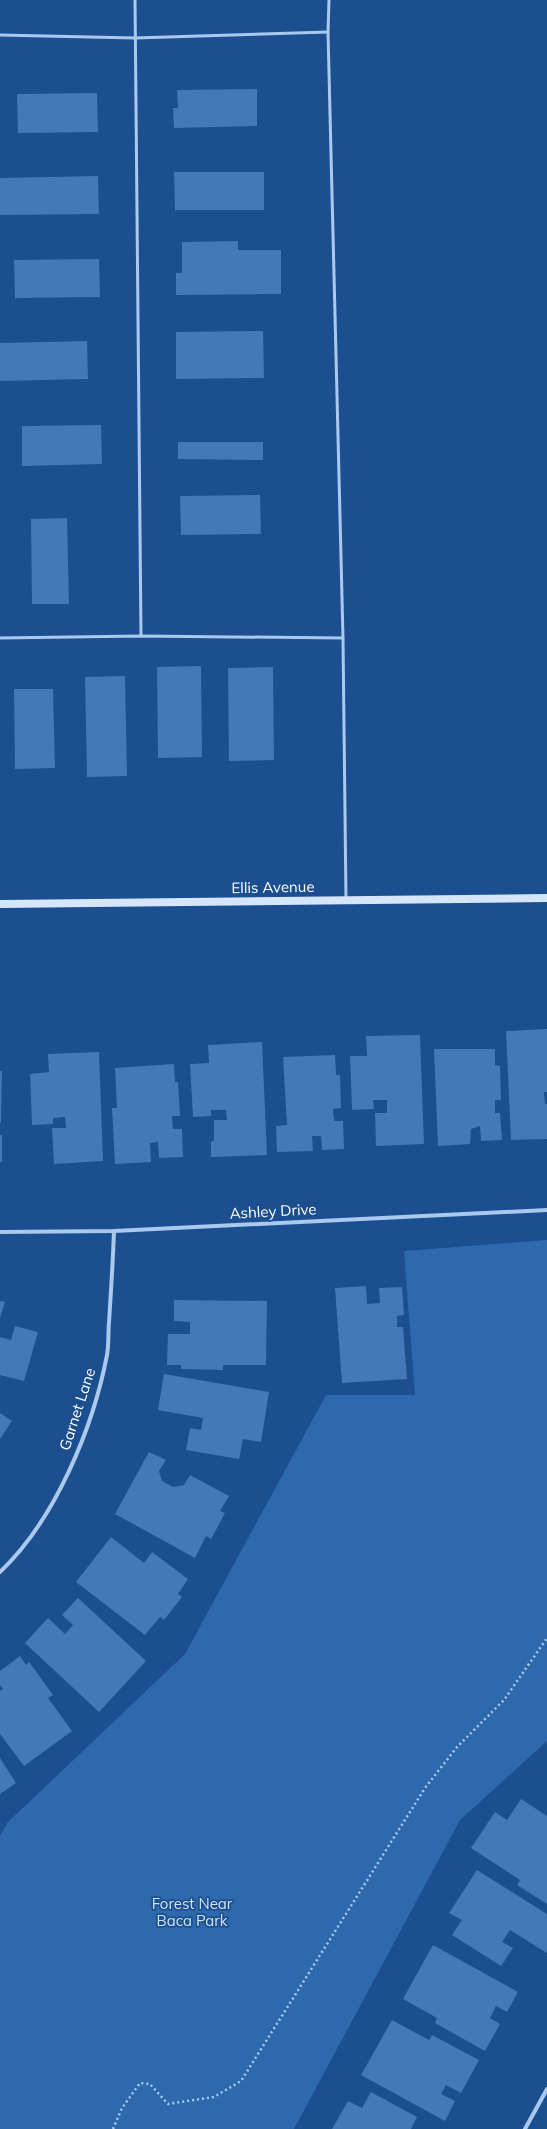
<svg xmlns="http://www.w3.org/2000/svg" width="547" height="2129" viewBox="0 0 547 2129" font-family="Mulish,sans-serif">
  <rect width="100%" height="100%" fill="#1b4f8f"/>
  <path fill="#2e69ad" d="M547,1240V1741L460,1820L294,2129H0V1836L7,1823L185,1654L326,1395H415L404,1251Z"/>
  <g fill="#4478b7">
    <path d="M257,89V126L174,128L173,108H178L177,90Z"/>
    <path d="M97,93L98,132L18,133L17,94Z"/>
    <path d="M174,172H264V210H175Z"/>
    <path d="M98,176L99,214L0,215V178Z"/>
    <path d="M238,241V250H281V294L176,295V273H182V242Z"/>
    <path d="M99,259L100,297L15,298L14,260Z"/>
    <path d="M263,331L264,378L176,379V332Z"/>
    <path d="M87,341L88,379L0,381V343Z"/>
    <path d="M101,425L102,464L22,466V426Z"/>
    <path d="M178,442H263V460L178,459Z"/>
    <path d="M260,495L261,534L181,535L180,496Z"/>
    <path d="M67,518L69,604H32L31,519Z"/>
    <path d="M201,666L202,757L158,758L157,667Z"/>
    <path d="M273,667L274,760L229,761L228,668Z"/>
    <path d="M125,676L127,776L87,777L85,677Z"/>
    <path d="M14,689H53L55,768L15,769Z"/>
    <path d="M547,1029V1092H544L545,1104H547V1139L511,1140L506,1031Z"/>
    <path d="M420,1035L424,1144L376,1146L375,1113H387V1100H373L374,1109L352,1110L350,1056H367L366,1036Z"/>
    <path d="M262,1042L267,1155L211,1157V1142L214,1140V1120H227L226,1110H211V1116L193,1117L190,1064L209,1063L208,1045Z"/>
    <path d="M434,1049H495V1065L500,1066L501,1100H495V1113H500L502,1140L481,1141L480,1126L471,1129L470,1144L438,1146Z"/>
    <path d="M99,1052L103,1161L54,1164L52,1128H66L65,1117L53,1118V1124L32,1125L30,1074L49,1072L48,1054Z"/>
    <path d="M335,1055L336,1075H340L341,1108L333,1109L334,1121H343L344,1149L322,1150L321,1136H312L313,1151L277,1152L276,1126L287,1125L283,1057Z"/>
    <path d="M174,1064L175,1082H178L180,1116H172L173,1129H182L183,1157L159,1158L158,1142L150,1143L151,1162L115,1164L112,1108H117L115,1068Z"/>
    <path d="M0,1071H2L1,1122H0Z"/>
    <rect x="0" y="1135" width="2" height="27"/>
    <path d="M366,1286L367,1304L380,1303L379,1288L402,1287L404,1315L397,1316V1327H403L407,1379L342,1383L335,1288Z"/>
    <path d="M174,1300L267,1301L266,1365H223V1370L181,1369V1365H167L168,1334H190V1322L174,1321Z"/>
    <path d="M0,1301L5,1302L0,1318Z"/>
    <path d="M15,1326L38,1332L24,1381L0,1375V1337L11,1340Z"/>
    <path d="M164,1374L269,1392L261,1442L243,1439L239,1459L186,1450L190,1428L201,1430L203,1418L158,1410Z"/>
    <path d="M0,1413L12,1421L0,1439Z"/>
    <path d="M149,1452L166,1460L159,1471L162,1481L173,1487L184,1485L190,1475L229,1496L220,1511L225,1513L211,1539L206,1536L195,1558L115,1514Z"/>
    <path d="M111,1537L144,1563L152,1552L188,1579L178,1594L182,1597L164,1620L160,1617L145,1635L76,1582Z"/>
    <path d="M78,1598L146,1661L99,1712L25,1643L48,1618L65,1634L73,1625L62,1615Z"/>
    <path d="M20,1656L26,1665L29,1662L53,1695L48,1698L72,1731L24,1766L0,1734V1691L3,1689L0,1685V1671Z"/>
    <path d="M0,1758L16,1783L0,1794Z"/>
    <path d="M521,1799L547,1816V1904L517,1885L520,1880L471,1848L495,1812L507,1820Z"/>
    <path d="M477,1870L547,1914V1953L510,1930L502,1942L513,1948L501,1966L452,1935L462,1920L449,1913Z"/>
    <path d="M433,1945L518,1992L507,2012L496,2006L490,2018L500,2024L485,2051L435,2023L437,2018L403,1999Z"/>
    <path d="M392,2020L429,2040L432,2035L479,2060L461,2093L446,2085L441,2094L455,2101L445,2121L361,2075Z"/>
    <path d="M371,2092L417,2117L411,2129H332L348,2101L362,2108Z"/>
  </g>
  <g fill="none" stroke-linecap="round" stroke-linejoin="round">
    <path stroke="#a9c9ee" stroke-width="2.5" stroke-dasharray="2 3" stroke-linecap="butt" d="M113,2129L122,2108L140,2083L150,2084L168,2104L214,2097L241,2081L425,1788L457,1747L504,1700L547,1638"/>
    <g stroke="#a9c9ee" stroke-width="3">
      <path d="M135,0L141,636"/>
      <path d="M0,35L135,38L328,32"/>
      <path d="M0,638L141,636L343,638L328,32L329,0"/>
      <path d="M343,638L346,900"/>
    </g>
    <g stroke="#a9c9ee" stroke-width="4">
      <path d="M0,1232L114,1231L547,1210"/>
      <path d="M0,1572C55,1520 93,1428 107,1355C109,1344 108,1333 109,1322C111,1291 113,1261 114,1231"/>
      <path d="M525,2129L547,2089"/>
    </g>
    <path stroke="#d6e6fa" stroke-width="8" d="M0,904L547,898"/>
  </g>
  <g text-anchor="middle" dominant-baseline="central" stroke-width="3.5" stroke-linejoin="round" paint-order="stroke">
    <g font-size="15" fill="#fff" stroke="#1b4f8f">
      <text transform="translate(273 887) rotate(-1)">Ellis Avenue</text>
      <text transform="translate(273 1211) rotate(-3)">Ashley Drive</text>
      <text transform="translate(77 1409) rotate(-72)">Garnet Lane</text>
    </g>
    <g font-size="15" fill="#cfe3fa" stroke="#1b4f8f">
      <text x="192" y="1903">Forest Near<tspan x="192" dy="17">Baca Park</tspan></text>
    </g>
  </g>
</svg>
